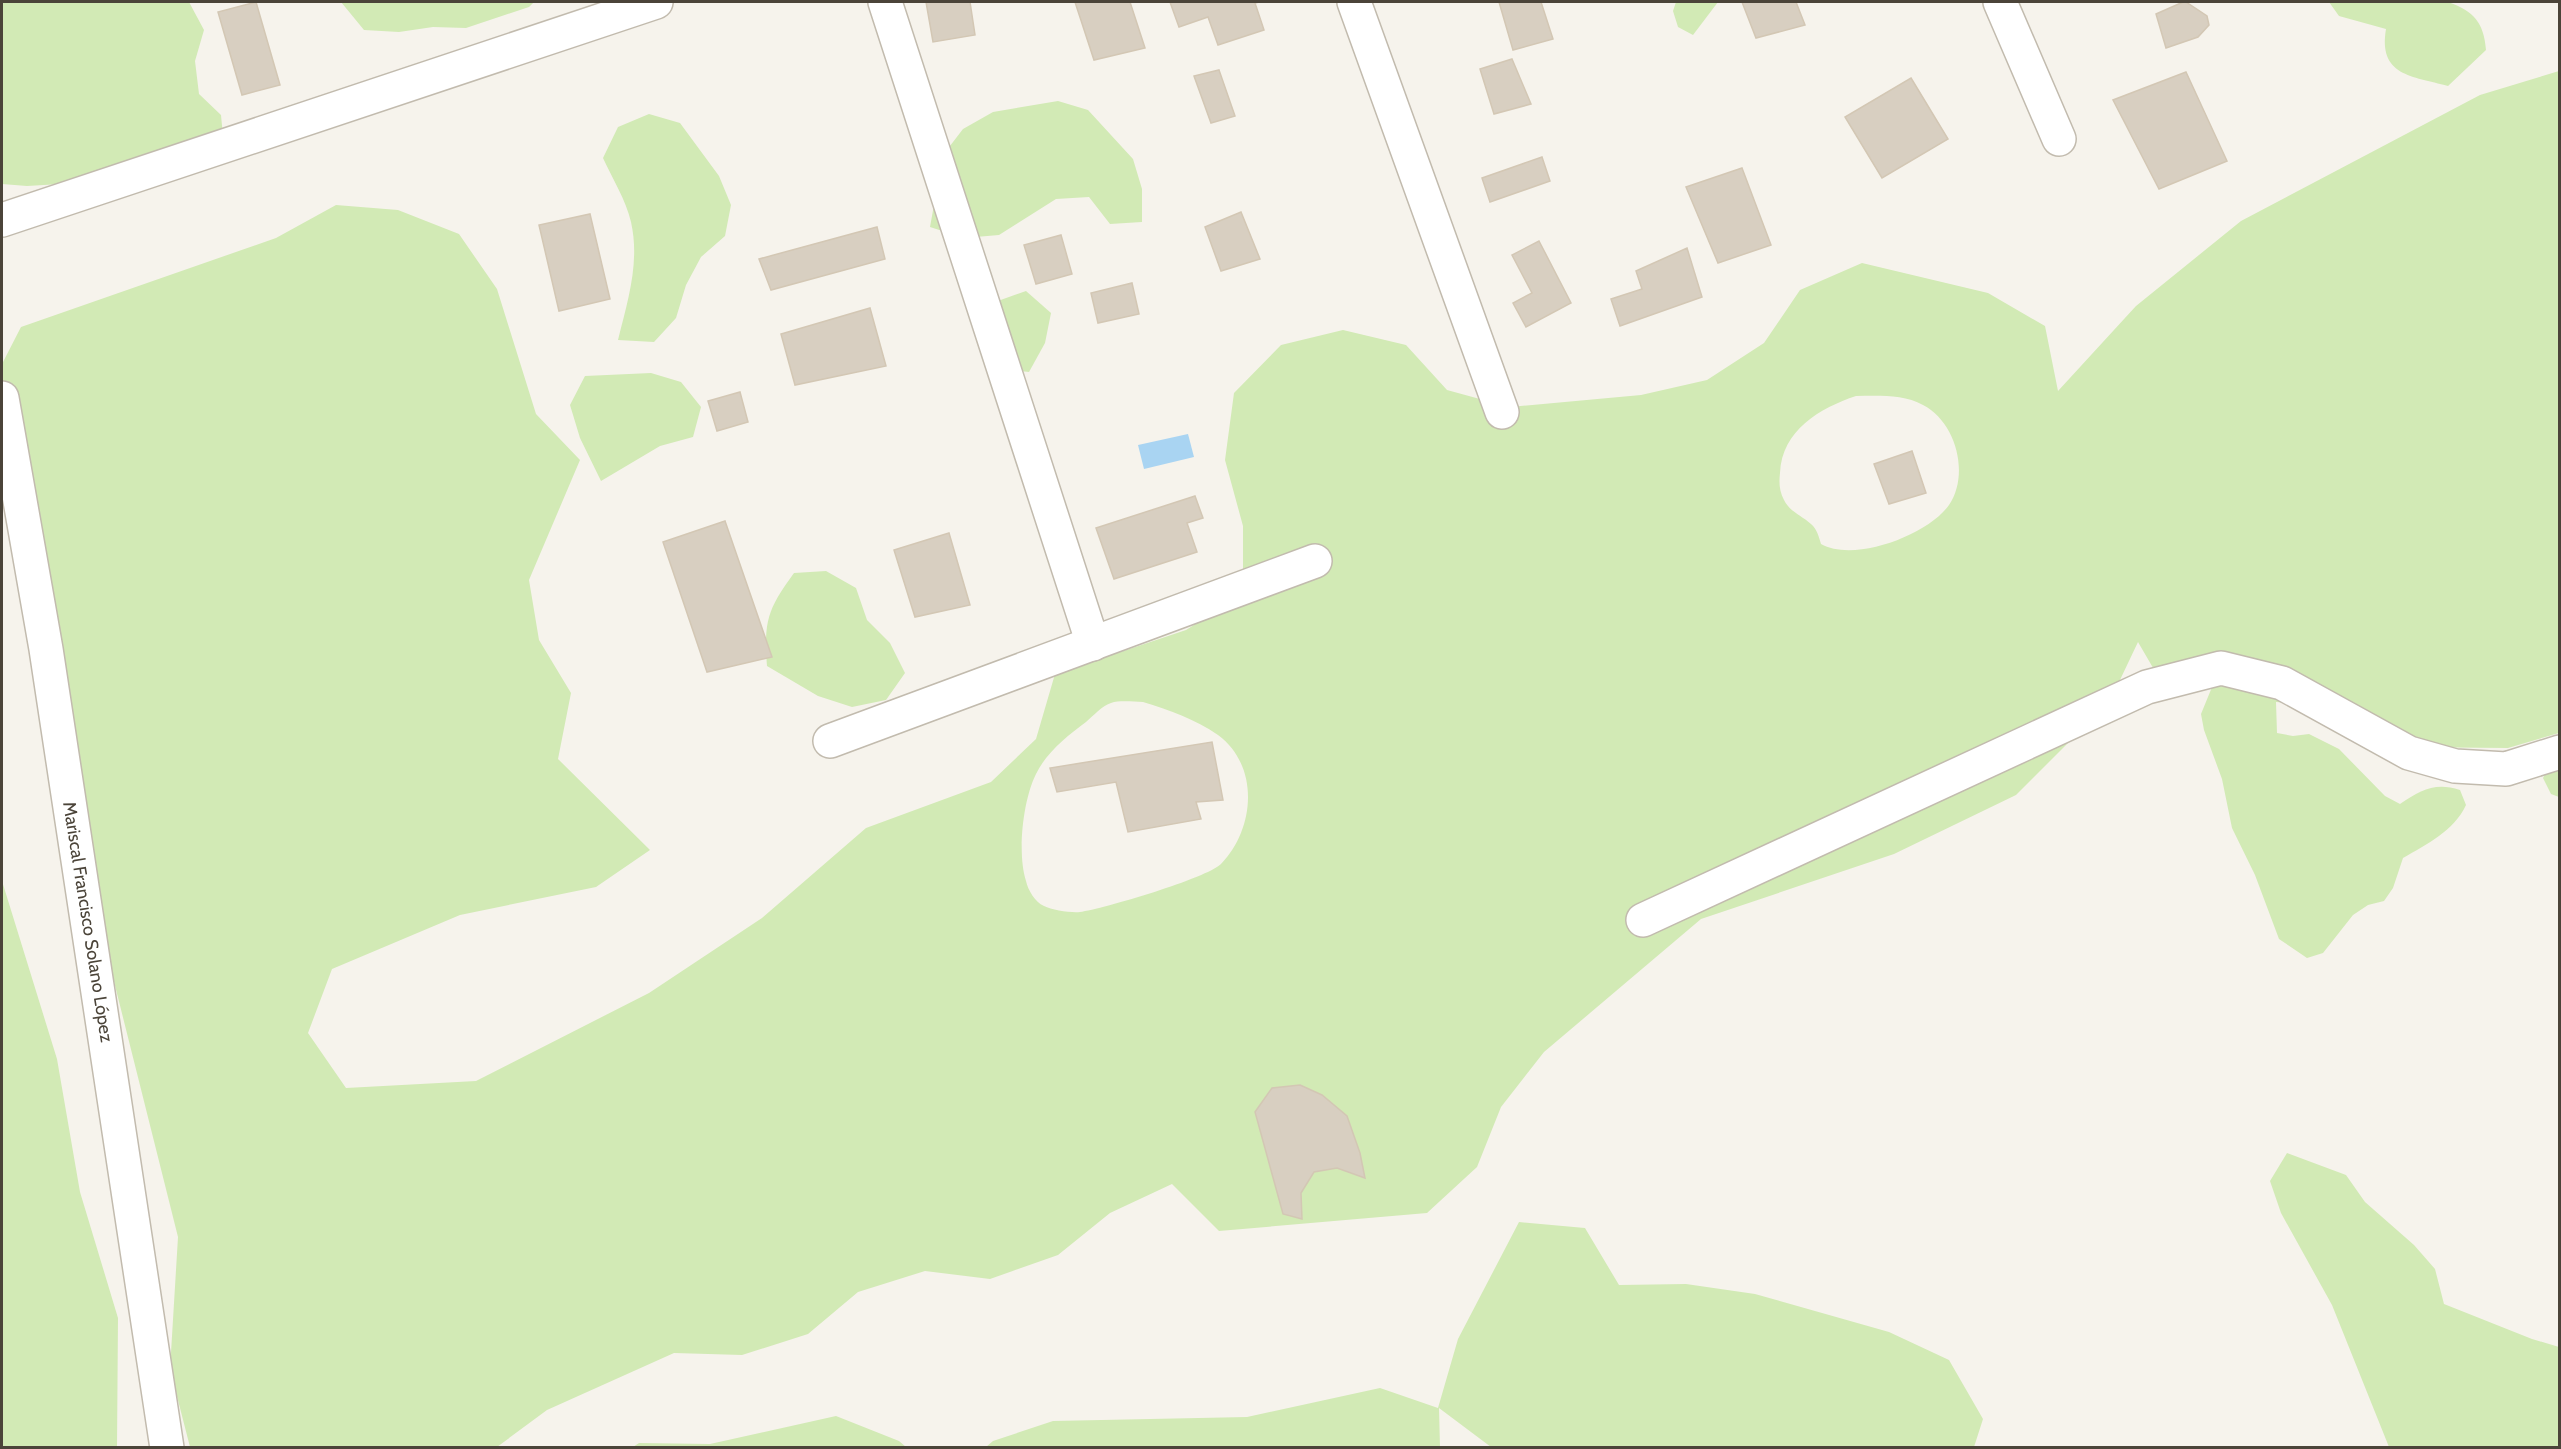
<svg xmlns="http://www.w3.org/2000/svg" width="2561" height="1449" viewBox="0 0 2561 1449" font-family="Cabin,sans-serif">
  <rect width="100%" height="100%" fill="#f6f3ec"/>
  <g fill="#d2eab5" fill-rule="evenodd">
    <path d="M2,2H189L204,30L195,61L199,94L221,115L224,147L128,180L27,186L2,184Z"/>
    <path d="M341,2H534L529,7L466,28L433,27L399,32L364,30Z"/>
    <path d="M1676,2H1718L1693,35L1678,27L1673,11Z"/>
    <path d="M2329,2H2448C2474,11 2484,23 2486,50L2448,86C2412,76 2378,76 2386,29L2339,16Z"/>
    <path d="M2559,71V733L2508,748L2398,747L2333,707L2276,702L2277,733L2293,736L2309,734L2339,749L2385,796L2400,804C2421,790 2435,782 2460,790L2466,805C2454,831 2427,844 2403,858L2393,888L2384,901L2368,905L2353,915L2323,953L2307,958L2279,939L2255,875L2232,828L2222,779L2204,730L2201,714L2219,670L2163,685L2138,642L2110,701L2016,795L1894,854L1701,919L1544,1052L1501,1107L1477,1167L1427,1213L1219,1231L1172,1184L1110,1213L1058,1255L990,1279L925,1271L858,1292L808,1334L742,1355L674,1353L547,1410L497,1447H190L170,1369L178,1237L65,786L2,436V364L21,327L276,238L336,205L398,210L459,234L497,289L536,414L580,460L529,580L539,640L571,693L558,759L650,850L596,887L460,915L332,969L308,1033L346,1088L476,1081L649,993L762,918L866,828L991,782L1036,739L1055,674L1186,630L1243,594V526L1225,460L1234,393L1281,345L1343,330L1406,345L1447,390L1509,407L1641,395L1707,380L1764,343L1800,290L1862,263L1988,293L2045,326L2058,391L2136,306L2241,221L2480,95ZM1856,396C1878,396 1903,394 1923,405C1956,422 1970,474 1949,505C1928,535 1854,563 1821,544C1819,537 1817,529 1811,524C1801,515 1790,512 1784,500C1779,491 1779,482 1780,473C1782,430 1820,408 1856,396ZM1143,702C1169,710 1195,719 1218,735C1260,766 1255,829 1221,864C1207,878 1103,909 1080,912C1071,913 1052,910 1044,906C1035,902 1028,890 1026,881C1017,853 1023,800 1036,774C1046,753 1067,736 1086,722C1093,716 1103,705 1111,703C1120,700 1134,702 1143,702Z"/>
    <path d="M1058,101L1088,110L1133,159L1142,189V222L1110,224L1089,197L1056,199L999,235L964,238L930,227L943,155L963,129L993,112Z"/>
    <path d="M649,114L680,123L719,176L731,205L725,236L701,257L686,285L676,318L654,342L618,340C628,300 640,262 631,222C626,200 612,178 603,158L618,127Z"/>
    <path d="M1026,291L1051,313L1045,343L1029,372L996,368L995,302Z"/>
    <path d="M651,373L681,382L701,407L693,437L660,446L601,481L580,438L570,405L585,376Z"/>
    <path d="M826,571L856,588L867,620L890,643L905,673L886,700L852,707L818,696L767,666C764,621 767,610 794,573Z"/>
    <path d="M2559,760V797L2551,794L2543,778L2551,763Z"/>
    <path d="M2,881L57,1059L80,1192L118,1318L117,1447H2Z"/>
    <path d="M2287,1153L2346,1175L2365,1202L2414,1245L2435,1269L2444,1304L2532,1339L2559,1347V1447H2389L2332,1305L2281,1213L2270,1181Z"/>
    <path d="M1519,1222L1585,1228L1619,1285L1686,1284L1755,1294L1889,1332L1949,1360L1983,1419L1974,1447H1491L1439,1408L1440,1447H986L993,1441L1053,1421L1247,1417L1380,1388L1438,1408L1458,1339Z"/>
    <path d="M836,1416L899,1441L906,1447H633L639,1443L710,1444Z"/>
  </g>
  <path fill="#a9d4f2" d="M1188,434L1194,457L1144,469L1138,445Z"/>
  <g fill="#d8cfc1" stroke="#d3c7b4" stroke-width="1.5">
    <path d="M256,2L280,85L242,95L218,12Z"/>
    <path d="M926,2H970L975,35L933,42Z"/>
    <path d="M1075,2H1130L1145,48L1094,60Z"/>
    <path d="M1170,2H1259L1255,3L1264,30L1218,45L1208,17L1179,27Z"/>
    <path d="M1499,2H1541L1553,39L1513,50Z"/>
    <path d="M1742,2H1796L1805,25L1756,38Z"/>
    <path d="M2183,2H2186L2207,16L2209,25L2198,37L2166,48L2156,14Z"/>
    <path d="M1512,59L1531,104L1494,114L1480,69Z"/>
    <path d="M1219,70L1235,116L1211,123L1194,76Z"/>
    <path d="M2186,72L2227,161L2159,189L2113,100Z"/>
    <path d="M1911,78L1948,139L1882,178L1845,117Z"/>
    <path d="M1542,157L1550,181L1490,202L1482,178Z"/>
    <path d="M1742,168L1771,245L1718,263L1686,187Z"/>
    <path d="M1241,212L1260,259L1221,271L1205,227Z"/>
    <path d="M590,214L610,299L559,311L539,225Z"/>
    <path d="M877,227L885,259L771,290L759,259Z"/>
    <path d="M1061,235L1072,274L1036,284L1024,245Z"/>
    <path d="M1539,241L1571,303L1526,327L1513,303L1532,293L1512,255Z"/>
    <path d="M1687,248L1702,297L1620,326L1611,299L1642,289L1636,271Z"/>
    <path d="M1132,283L1139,314L1098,323L1091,293Z"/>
    <path d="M870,308L886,366L795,385L781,334Z"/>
    <path d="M740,392L748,422L717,431L708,401Z"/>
    <path d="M1912,451L1926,493L1889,504L1874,464Z"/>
    <path d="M1195,496L1203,518L1187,523L1197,552L1114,579L1096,528Z"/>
    <path d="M725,521L772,657L707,672L663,542Z"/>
    <path d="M949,533L970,605L915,617L894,550Z"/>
    <path d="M1212,742L1223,800L1196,802L1201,819L1128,832L1116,782L1057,792L1050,768Z"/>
    <path d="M1300,1085L1322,1095L1347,1116L1360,1153L1365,1178L1337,1168L1314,1172L1301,1193L1302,1219L1283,1214L1255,1112L1272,1088Z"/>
  </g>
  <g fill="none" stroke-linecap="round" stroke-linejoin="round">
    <g stroke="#c2bbae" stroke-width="36">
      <g id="minor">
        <path d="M885,2L1093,644"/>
        <path d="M1354,2L1502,412"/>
        <path d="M2000,2L2059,139"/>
        <path d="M2,220L656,2"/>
        <path d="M2,398L46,649L167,1448"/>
        <path d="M830,741L1315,561"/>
        <path d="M1643,920L2147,687L2221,668L2282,683L2409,753L2455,766L2506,769L2560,752"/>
      </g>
    </g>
    <use href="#minor" stroke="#fff" stroke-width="33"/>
  </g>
  <g text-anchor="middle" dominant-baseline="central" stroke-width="4.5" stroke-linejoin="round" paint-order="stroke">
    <g font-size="18" fill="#4b4439" stroke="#fff">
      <text transform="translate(88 922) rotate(81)">Mariscal Francisco Solano López</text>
    </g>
  </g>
  <rect width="2561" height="1449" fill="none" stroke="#4b4439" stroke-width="6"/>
</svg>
